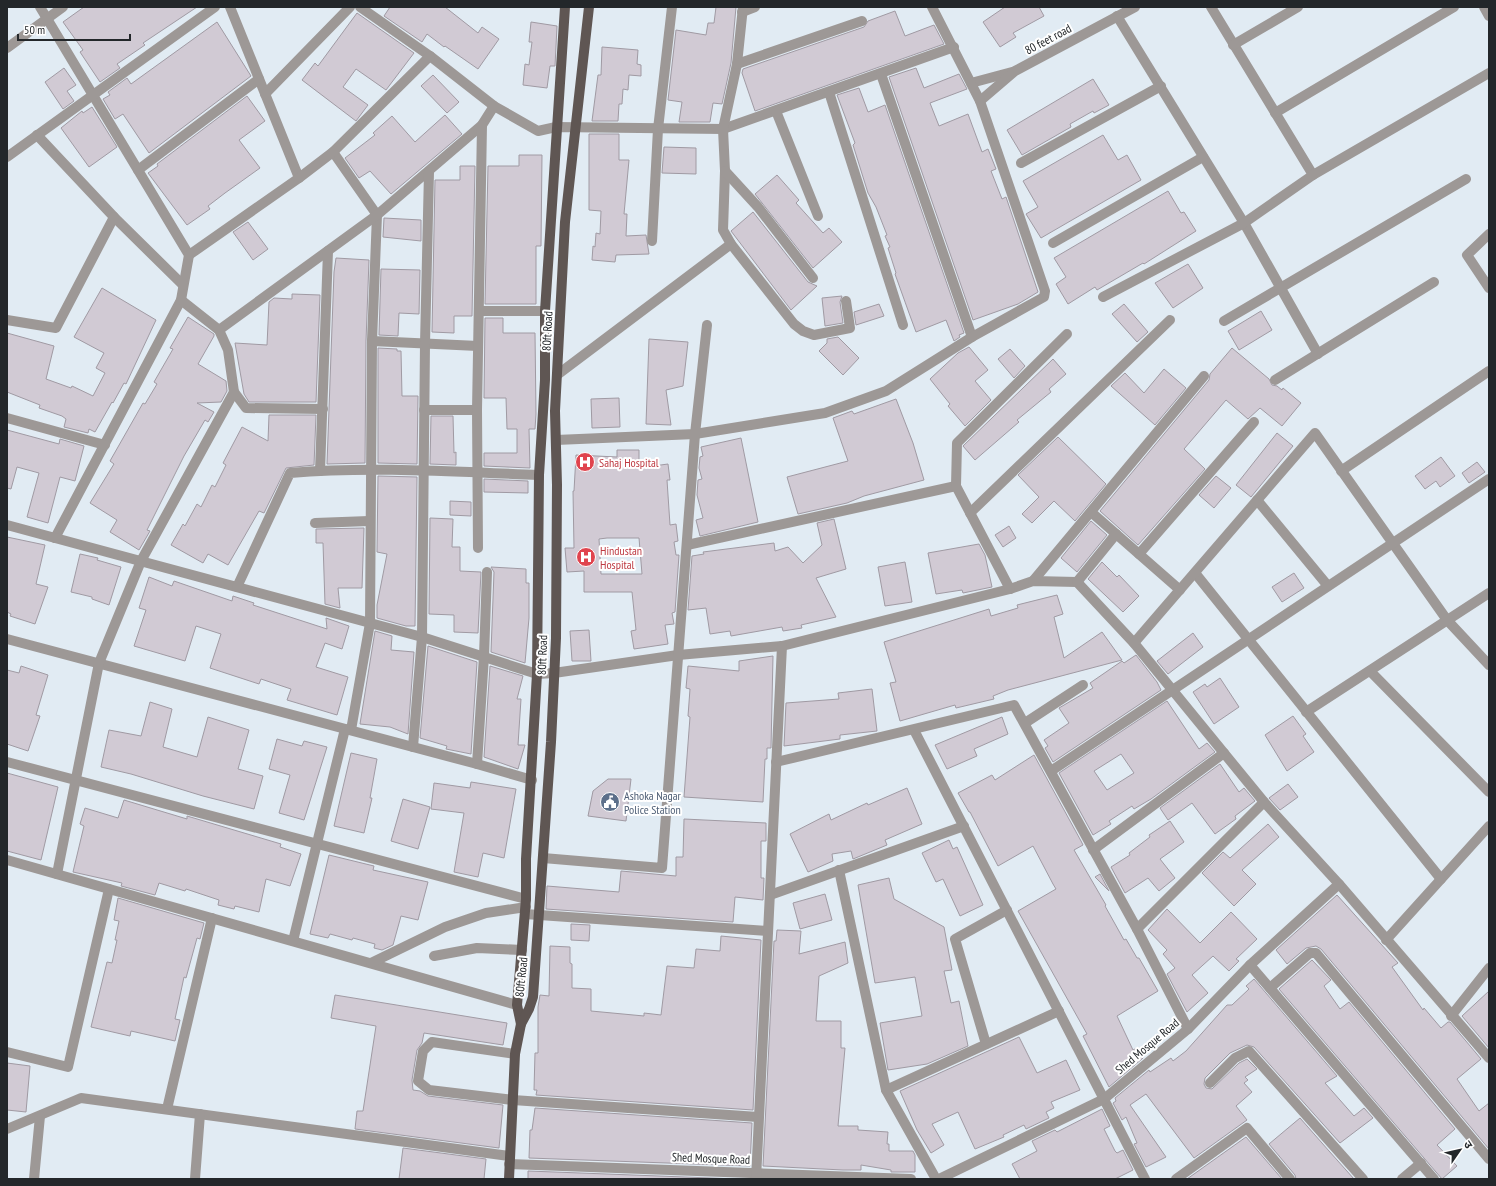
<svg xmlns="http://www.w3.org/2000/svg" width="1496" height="1186" viewBox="0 0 1496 1186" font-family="'PT Sans Narrow','Noto Sans Devanagari',sans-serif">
  <rect width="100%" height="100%" fill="#e1ebf3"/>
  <g fill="#d1cad4" stroke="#a09aa3" fill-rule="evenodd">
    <path d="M84,7H197L143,43L145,45L117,64L120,68L100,82L80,52L83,50L63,22Z"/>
    <path d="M390,7H445L478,33L482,27L499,39L478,69L445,46L444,47L427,34L422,42L384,16Z"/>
    <path d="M716,7H736L731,63L722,104L713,103L710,122H679L682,102L668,100L676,30L706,35L708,23H714Z"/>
    <path d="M1005,7H1039L1044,16L1013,33L1016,37L1000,47L983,22Z"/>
    <path d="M895,11L905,36L934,25L944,44L755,111L742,73L743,69L864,27L868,21Z"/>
    <path d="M357,13L414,53L386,90L356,69L343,87L368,105L356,121L302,80L315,63L318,66Z"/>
    <path d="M217,22L251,76L149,153L123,114L115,119L103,99L110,95L108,92L127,78L131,84Z"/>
    <path d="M531,22L557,26L555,66H550L547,88L523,85L525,64L529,65L532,42H529Z"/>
    <path d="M602,47L638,50L637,64L641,65V76L629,75L628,90L623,89L622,104H619L618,121H592L598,75H601Z"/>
    <path d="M64,68L76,85L67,91L74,101L63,109L45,82Z"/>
    <path d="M916,68L924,88L959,74L967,89L930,103L939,126L968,114L982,152L988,149L996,169L991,171L1002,199L1006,197L1038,292L1018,304L973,320L889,77Z"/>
    <path d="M433,75L459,102L447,113L421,86Z"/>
    <path d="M1093,79L1109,105L1094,113L1093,111L1070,124L1071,127L1022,155L1007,130Z"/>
    <path d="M859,88L868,112L885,105L964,333L959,335L960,337L954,341L946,320L916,332L909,313L895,274L896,273L888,248L890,247L885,236L887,235L876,207L868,193L853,145L855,143L837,95Z"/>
    <path d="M247,96L265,121L239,140L260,168L225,193L208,206L210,209L187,225L148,173L158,166L157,164Z"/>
    <path d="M92,107L117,147L89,167L61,128L82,111L83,113Z"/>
    <path d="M445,115L462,134L391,194L370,171L359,178L345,158L375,135L373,133L392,116L415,142Z"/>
    <path d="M589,134H619V160H629L624,214H627L626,236L646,235L649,254L616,255L615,262L592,260L593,246L595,247L596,233L600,234L601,211L589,210Z"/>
    <path d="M1103,135L1118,160L1127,155L1141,180L1041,238L1026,214L1038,207L1023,181Z"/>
    <path d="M664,147L696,148V174L662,173Z"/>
    <path d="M519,155H542L541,246H536V304H485L488,166H519Z"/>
    <path d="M460,166H475L472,316H454V333L432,332L435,180H460Z"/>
    <path d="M777,175L799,200L796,203L823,233L829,228L842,242L813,268L755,194Z"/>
    <path d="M1168,191L1181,213L1184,212L1196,231L1144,264L1143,263L1097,290L1095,287L1068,304L1056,284L1066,277L1054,258Z"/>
    <path d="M753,212L808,282L817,286L791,310L731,231Z"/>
    <path d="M384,218L421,220V241L383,237Z"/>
    <path d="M248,222L268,249L253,260L233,232Z"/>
    <path d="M336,258L369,260L366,341L365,463L327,464L334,272Z"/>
    <path d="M1188,264L1203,288L1173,308L1155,283Z"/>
    <path d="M381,269L420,270L419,314L399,313L398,336L379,335Z"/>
    <path d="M102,288L156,320L126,384L124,383L113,403L112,402L95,432L89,429L88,433L64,427L66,419L62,416L39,408L40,405L7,392V333L54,346L46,379L71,388L72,386L93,396L105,373L96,368L104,353L74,337Z"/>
    <path d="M292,294L320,295L316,402H249L244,394L235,343L267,345L269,302L274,298L292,299Z"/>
    <path d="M842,296L840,302L843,323L825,326L822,298Z"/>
    <path d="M879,304L884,316L856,325L854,312Z"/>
    <path d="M1124,304L1148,332L1137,342L1112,314Z"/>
    <path d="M1261,311L1272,330L1239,350L1228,331Z"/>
    <path d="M188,317L214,334V336L198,364L226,381L227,391L221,402L197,403L214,412L208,422L205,420L184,456L147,530L150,531L139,550L110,532L117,520L90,503L114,464L110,461L143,403L145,404L157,384L154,382L173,349L170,348Z"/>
    <path d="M485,318H503V333H535L536,414L535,429H529L530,468L484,466V453H517V429H507L506,398H484Z"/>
    <path d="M838,337L859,358L843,375L819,351L827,343V339Z"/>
    <path d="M649,339L688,342L683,386L666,390L671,425L646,424Z"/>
    <path d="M969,347L988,370L975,381L991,400L965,426L948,406L950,404L930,379L958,353Z"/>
    <path d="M378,348L397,349V351H401L402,396H418L417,464L378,463Z"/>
    <path d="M1232,348L1269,379L1272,385L1277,386L1282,390L1283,388L1301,403L1282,426L1260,408L1248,419L1226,400L1184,449L1205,469L1138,545L1100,511L1209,380L1210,374Z"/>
    <path d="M1010,349L1025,366L1014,378L998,359Z"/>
    <path d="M1053,359L1066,374L1049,389L1051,392L1017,420L1019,422L975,460L963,446Z"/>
    <path d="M1164,369L1186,388L1155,425L1111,386L1125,373L1144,393Z"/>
    <path d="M619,398L620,427L592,428L591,399Z"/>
    <path d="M896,399L913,443L924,480L864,496L847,503L798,514L787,477L848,461L833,418L852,411L854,414Z"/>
    <path d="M269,415H316L314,465L286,468L264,513L259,511L228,565L208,554L203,563L171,545L183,524L185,526L197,504L201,507L212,485L215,487L226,465L223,463L242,427L268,441Z"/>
    <path d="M431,416H453L454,453L456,452V465L430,464Z"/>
    <path d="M7,430L59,444L60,439L84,446L75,481L60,477L48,523L27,517L39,473L17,467L11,489L7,488Z"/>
    <path d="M1277,433L1293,446L1251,497L1236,485Z"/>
    <path d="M1058,437L1106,484L1075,521L1054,501L1032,523L1022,514L1039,497L1018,475Z"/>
    <path d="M741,438L758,522L700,536L696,520L703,518L697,495L698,480L702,479L699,468L700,457L703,456L701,447Z"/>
    <path d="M617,450H639V468L668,464L670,480H667L670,525L676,524L678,541L674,542L676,555H679L675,612L672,613L674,624L665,625L668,644L634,649L631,631L636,630L632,592H584V571L567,572L565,548H574L573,491H574L576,455L617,457ZM607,538H639L642,574H601L599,539Z"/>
    <path d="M1441,457L1455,476L1440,487L1436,481L1425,489L1415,476Z"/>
    <path d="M1477,462L1485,472L1469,483L1462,473Z"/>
    <path d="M378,476L417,477L415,626H406L377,618V605L387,554L377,552Z"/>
    <path d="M1216,476L1231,488L1214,508L1199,495Z"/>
    <path d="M484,479L528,481V493L484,492Z"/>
    <path d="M450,501L471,502V516L450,515Z"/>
    <path d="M430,518L453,519L452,547H460V571L481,572L478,633L454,632V615L429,614Z"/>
    <path d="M834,519L846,569L816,578L836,617L801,625L802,628L783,631L782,627L731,636L730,631L710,634L706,608L688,610L692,556L704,554L703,552L774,543L775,551L788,547L803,563L822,545L817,523Z"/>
    <path d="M1091,521L1107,535L1077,572L1061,558Z"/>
    <path d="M1009,526L1016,538L1003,547L995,535Z"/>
    <path d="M364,528L362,588H338L340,608L325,604L323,543H316V529Z"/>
    <path d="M7,537L45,545L36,584L48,587L35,624L10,616L11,614L7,612Z"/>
    <path d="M979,544L985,555L992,587L963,593L962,590L936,594L928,553Z"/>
    <path d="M80,554L98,558L97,560L121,567L109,605L92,599V597L71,592Z"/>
    <path d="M905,562L912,602L885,606L878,567Z"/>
    <path d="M1102,562L1117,577L1119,575L1139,596L1123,612L1088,579Z"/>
    <path d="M491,567L526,569V583H529V618L525,663L491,652L494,572Z"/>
    <path d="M1294,573L1304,588L1282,602L1272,587Z"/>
    <path d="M149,577L172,586L174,581L232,601L233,596L254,603L253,605L327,629L326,618L349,626L342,649L325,643L316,667L348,677L337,715L287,700L291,689L261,679L259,684L210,668L221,634L196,626L185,661L134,646L146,610L139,608Z"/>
    <path d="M1057,595L1063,614L1054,617L1064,658L1102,632L1122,660L1008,690L993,696L994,699L956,708L955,705L900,721L890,683L896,682L884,642L989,609L991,616L1018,608L1017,605Z"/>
    <path d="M589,630L591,661H572L570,631Z"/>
    <path d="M375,631L392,636L391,650L414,652L408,734L390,727L360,724Z"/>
    <path d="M1193,633L1203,647L1168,674L1157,661Z"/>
    <path d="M428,646L477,662L471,754L446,749L447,746L420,738Z"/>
    <path d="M1136,655L1157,682L1161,690L1053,762L1045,748L1048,746L1044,740L1069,723L1059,708L1093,688L1090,683L1122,661L1124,663Z"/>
    <path d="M773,656L771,748H767V759H765L763,802L684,797L690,717L688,716L690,689L686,688L688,666L739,671V661Z"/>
    <path d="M21,666L48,675L36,715L40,716L28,751L7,744V670L19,673Z"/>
    <path d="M490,666L523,676L517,699H521L518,745H525L518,769L484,757Z"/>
    <path d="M1220,678L1239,707L1214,724L1193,692L1205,684L1207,687Z"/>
    <path d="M872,689L877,731L840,735V739L784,746L786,703L839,699L838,693Z"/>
    <path d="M1167,701L1199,749L1207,743L1215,752L1151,799L1134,809L1132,806L1109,821L1111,824L1093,835L1059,773ZM1121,754L1134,773L1107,790L1094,771Z"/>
    <path d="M150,702L172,709L163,747L197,757L208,717L249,730L238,769L263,776L254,809L203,796L131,774L101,767L109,730L141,736Z"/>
    <path d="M1293,716L1306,734L1303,736L1314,752L1287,771L1265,735Z"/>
    <path d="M1002,717L1008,734L974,749L977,756L947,769L935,745Z"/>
    <path d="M277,739L302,746L304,741L327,747L304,820L279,813L290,775L269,769Z"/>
    <path d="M351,753L377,759L370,798H372L364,833L334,826Z"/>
    <path d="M1034,755L1081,841L1083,845L1074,850L1106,905L1105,906L1124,940L1126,939L1137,958H1139L1158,991L1117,1016L1133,1050L1137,1048L1143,1058L1109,1087L1083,1036L1087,1034L1018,911L1056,889L1053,884L1033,846L998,866L970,812H969L958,793L992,775L995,780Z"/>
    <path d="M1220,764L1239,792L1244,788L1255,801L1235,816L1236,819L1215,834L1192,803L1168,820L1160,808Z"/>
    <path d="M7,773L58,787L41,860L7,851Z"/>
    <path d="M608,779H631L626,821L588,816L593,791Z"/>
    <path d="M471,782L516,789L504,858L483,853L478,877L454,872L464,813L431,809L434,783L470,788Z"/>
    <path d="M1288,784L1298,797L1280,810L1269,798Z"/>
    <path d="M907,788L922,824L885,840L887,845L853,859L851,851L832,854L833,861L808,872L790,834L829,814L831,820L867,803L868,805Z"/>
    <path d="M403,799L430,807L418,849L391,841Z"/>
    <path d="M124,800L187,819V816L281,844L280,847L301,854L290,886L266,879L259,912L235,906L234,909L218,905L219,900L186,889L185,891L159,883L155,895L121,886L122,883L73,872L84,826L80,824L85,808L118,818Z"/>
    <path d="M684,819L766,823V841H761V878H764L763,900L735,897L733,922L546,909L547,886L619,892L621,871L676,876V857H683Z"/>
    <path d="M1170,821L1184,842L1160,859L1175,878L1159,891L1148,878L1125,893L1111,867L1130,855L1129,853L1150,837L1149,835Z"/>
    <path d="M1268,824L1279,837L1242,870L1256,884L1234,906L1202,873L1223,852L1230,858Z"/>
    <path d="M949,840L953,849L957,847L983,905L960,916L943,879L936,882L922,853Z"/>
    <path d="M329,855L374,866L373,870L428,882L418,920L401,916L393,945L382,950L374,948L375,944L353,938L352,940L330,934L328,938L310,934Z"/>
    <path d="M1100,874L1109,891L1095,877Z"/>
    <path d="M889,878L894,899L944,927L952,970L944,971L951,1003L959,1001L968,1046L927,1064L888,1070L880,1023L922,1016L915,977L875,983L858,885Z"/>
    <path d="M825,894L832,920L800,929L793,903Z"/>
    <path d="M1337,895L1398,963L1392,967L1423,1010L1424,1008L1441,1028L1448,1022H1450L1481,1059L1457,1079L1479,1111L1489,1103V1149L1321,949L1316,946L1306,948L1287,964L1276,950Z"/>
    <path d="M118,898L204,923L200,939L197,938L186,978L184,977L175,1019L180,1020L175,1041L131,1031L130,1036L91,1027L107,962L112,963L117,940H115L119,921L114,920Z"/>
    <path d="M1167,909L1200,943L1231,912L1257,939L1236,959L1239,961L1229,971L1213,956L1192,975L1208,993L1187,1012L1167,974L1175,968L1163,954L1167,950L1148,930Z"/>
    <path d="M571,924L590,925L589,941L571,940Z"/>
    <path d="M777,930L801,931L799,954L845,942L848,963L819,976L817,1007L816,1021H841V1048H845L838,1126H858V1130L888,1132L887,1144H889V1151H913L915,1155V1172H891V1170L861,1165V1170H843L763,1166L774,941H776Z"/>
    <path d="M721,936L761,940L753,1110L536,1095L537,1090H534L535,1053H538V1007L540,995L549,996L550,946L570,947V963L572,964V988L591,989V1011L644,1016V1013L661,1015L667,966L694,968L696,949L720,951Z"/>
    <path d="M1312,960L1331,980L1324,986L1340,1009L1349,1002L1455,1129L1437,1145L1457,1166L1442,1179L1279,989Z"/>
    <path d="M1254,979L1337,1076L1325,1083L1354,1116L1364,1108L1373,1118L1340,1143L1254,1047L1247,1045L1230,1053L1205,1078L1204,1084L1206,1088L1212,1089L1239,1063L1247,1059L1257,1069L1245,1077L1248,1080L1244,1083L1252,1092L1236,1106L1247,1120L1194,1158L1146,1094L1130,1105L1166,1157L1146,1167L1134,1144L1137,1143L1126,1117L1122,1120L1113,1103L1116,1101L1115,1098L1149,1070L1150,1072L1171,1058L1173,1061L1186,1051L1227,1005H1232L1249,989L1246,986Z"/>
    <path d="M1489,991V1048L1462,1016Z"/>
    <path d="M335,995L507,1023L503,1045L424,1033L422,1043L417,1050L412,1080L413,1090L420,1091L428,1096L503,1105L499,1148L355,1129L357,1111H363L376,1026L331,1018Z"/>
    <path d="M1019,1037L1037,1073L1066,1060L1080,1090L1051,1102L1054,1108L1046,1112L1049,1118L1026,1129L1024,1125L1003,1135L1004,1137L975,1149L958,1112L932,1124L944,1145L931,1153L917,1130L900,1091Z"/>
    <path d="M7,1063L30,1066L26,1112L7,1110Z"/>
    <path d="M535,1108L752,1123L750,1166L529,1158L530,1130H532Z"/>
    <path d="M1102,1109L1110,1126L1104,1129L1115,1151L1117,1153L1123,1150L1133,1170L1115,1179H1020L1012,1164L1037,1151L1032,1141L1055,1130L1057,1132Z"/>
    <path d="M1300,1118L1329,1151L1354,1179H1296L1295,1175L1269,1144Z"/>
    <path d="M1246,1137L1282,1179H1187Z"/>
    <path d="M403,1148L486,1159L484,1179H399Z"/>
    <path d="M528,1171L737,1179H528Z"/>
  </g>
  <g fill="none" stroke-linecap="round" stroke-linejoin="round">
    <g stroke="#9d9896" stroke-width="10">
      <path d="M40,7L189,255L181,300L55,538"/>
      <path d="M230,7L299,178"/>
      <path d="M360,7L430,56L494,106L538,131L556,127L723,129L954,47"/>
      <path d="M743,7L737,64L723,129L725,171L723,230L731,244L794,324L803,331L814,335L850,328L846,301"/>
      <path d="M1211,7L1313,175"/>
      <path d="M1484,7L1489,16"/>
      <path d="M742,12L755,7"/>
      <path d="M1117,16L1244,223L1318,354"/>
      <path d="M1233,45L1298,7"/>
      <path d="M7,48L63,7"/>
      <path d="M737,64L862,21"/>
      <path d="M881,74L972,337"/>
      <path d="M971,83L1012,72"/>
      <path d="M829,92L903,325"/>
      <path d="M265,94L350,7"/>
      <path d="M980,101L1015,71L1135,7"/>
      <path d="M776,111L818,216"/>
      <path d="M1275,113L1454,7"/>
      <path d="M37,135L114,217L183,285"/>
      <path d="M333,152L377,215L372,341L370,623L351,730"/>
      <path d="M7,157L215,7"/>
      <path d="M1021,163L1161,86"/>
      <path d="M138,170L259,79"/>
      <path d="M725,171L758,207L813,278"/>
      <path d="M1489,234L1467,255L1489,288"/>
      <path d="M652,241L658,129L672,7"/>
      <path d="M1053,243L1203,157"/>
      <path d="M189,255L299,178L333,152L430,56"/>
      <path d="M1103,297L1244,223L1313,175L1489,73"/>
      <path d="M479,311H545"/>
      <path d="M7,320L56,328L114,217"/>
      <path d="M1224,321L1466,179"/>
      <path d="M219,330L377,215L482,125L494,106"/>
      <path d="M372,341L478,346"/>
      <path d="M557,375L731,244"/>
      <path d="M1275,380L1434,282"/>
      <path d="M234,392L246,408L323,409"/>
      <path d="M424,410H477"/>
      <path d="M7,418L105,445"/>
      <path d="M556,440L695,434L825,413L886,391L972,337L1044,297L1045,291L980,101L932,7"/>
      <path d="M320,471L328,251"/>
      <path d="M1341,471L1489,371"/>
      <path d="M1257,500L1328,586"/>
      <path d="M1091,512L1180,590"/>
      <path d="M970,513L1170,320"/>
      <path d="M315,523L369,521"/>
      <path d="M7,525L422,637L537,674L554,673L678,655L782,646L1010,589L1033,581L1077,582L1134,643L1264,802L1339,884L1489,1058"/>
      <path d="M687,545L956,486"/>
      <path d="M478,548L477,410L482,125"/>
      <path d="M1139,554L1254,422"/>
      <path d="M1195,573L1441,879"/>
      <path d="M1033,581L1204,376"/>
      <path d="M1077,582L1116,534"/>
      <path d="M237,587L290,473C373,466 457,472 539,475"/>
      <path d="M1010,589L956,486L957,443L1067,334"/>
      <path d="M7,639L477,764L532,780"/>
      <path d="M1134,643L1315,433L1447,620L1489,665"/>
      <path d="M1370,671L1489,792"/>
      <path d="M1306,712L1489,593"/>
      <path d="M1025,723L1083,685"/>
      <path d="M914,730L1145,1179"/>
      <path d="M413,747L422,637L425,344L429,172"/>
      <path d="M7,762L526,899"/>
      <path d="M776,762L1014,705L1137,929L1188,1029"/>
      <path d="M477,764L484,656L487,572"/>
      <path d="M1051,771L1489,479"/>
      <path d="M1093,850L1224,753"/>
      <path d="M543,858L662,868L695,434L707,325"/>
      <path d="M7,860L517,1005"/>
      <path d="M839,870L886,1090L936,1179"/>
      <path d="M57,874L99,663L141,561L234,392L228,350L219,330L181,300"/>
      <path d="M770,895L964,826"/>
      <path d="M525,914L768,931"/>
      <path d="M1137,929L1264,802"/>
      <path d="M1386,940L1489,826"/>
      <path d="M293,941L345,729"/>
      <path d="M434,956L477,948L522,950"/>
      <path d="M371,963L445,927L486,913L526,907"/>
      <path d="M1250,965L1434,1179"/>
      <path d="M1270,988L1310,953H1316L1489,1159"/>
      <path d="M1451,1016L1489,968"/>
      <path d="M986,1044L955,939L1007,910"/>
      <path d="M7,1052L68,1067L109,889"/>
      <path d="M515,1054L432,1042L423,1051L418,1081L429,1090L513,1100L758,1117"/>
      <path d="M1210,1083L1235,1058L1249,1051L1363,1179"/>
      <path d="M886,1090L1059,1011"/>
      <path d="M167,1109L212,918"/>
      <path d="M7,1129L81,1098L509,1156"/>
      <path d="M509,1164L911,1179"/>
      <path d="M34,1179L40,1116"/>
      <path d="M195,1179L200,1114"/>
      <path d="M756,1179L782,646"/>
      <path d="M939,1179L1104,1099L1188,1029L1250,965L1339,884"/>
      <path d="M1176,1179L1247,1128L1290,1179"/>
      <path d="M1402,1179L1421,1163"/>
    </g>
    <g stroke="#5f5653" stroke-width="10">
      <path d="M521,1024L517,1005L526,899V859L537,674L539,475L545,380V311L565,7"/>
      <path d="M509,1179L515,1054L521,1024L529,1009L533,997L551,742L556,638L557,485L555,411L565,222L589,7"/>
    </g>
  </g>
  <defs>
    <g id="hospital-disc" transform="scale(1)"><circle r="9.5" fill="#e0444e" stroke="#fff"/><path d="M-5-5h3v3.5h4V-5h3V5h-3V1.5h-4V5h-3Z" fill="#fff"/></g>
    <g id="civic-disc" transform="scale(1)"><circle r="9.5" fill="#5c6f8a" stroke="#fff"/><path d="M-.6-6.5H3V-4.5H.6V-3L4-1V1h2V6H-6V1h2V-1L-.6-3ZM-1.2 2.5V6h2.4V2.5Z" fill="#fff"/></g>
  </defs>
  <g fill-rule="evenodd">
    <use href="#hospital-disc" x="585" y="462"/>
    <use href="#hospital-disc" x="586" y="557"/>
    <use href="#civic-disc" x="610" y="802"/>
  </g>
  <g text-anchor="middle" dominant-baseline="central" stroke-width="4" stroke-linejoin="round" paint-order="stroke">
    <g font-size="12" fill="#23272a" stroke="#fff">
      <text transform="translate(1048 39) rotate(-28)">80 feet road</text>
      <text transform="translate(547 331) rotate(-87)">80ft Road</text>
      <text transform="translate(542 655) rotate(-88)">80ft Road</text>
      <text transform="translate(521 977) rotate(-84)">80ft Road</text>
      <text transform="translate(1147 1046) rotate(-40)">Shed Mosque Road</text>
      <text transform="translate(711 1158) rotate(2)">Shed Mosque Road</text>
    </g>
    <g font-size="12" fill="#be3a42" stroke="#fff" text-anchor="start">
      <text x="599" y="462">Sahaj Hospital</text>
      <text x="600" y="550">Hindustan<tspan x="600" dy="14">Hospital</tspan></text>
    </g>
    <g font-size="12" fill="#4e5e75" stroke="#fff" text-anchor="start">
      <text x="624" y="795">Ashoka Nagar<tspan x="624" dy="14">Police Station</tspan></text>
    </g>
  </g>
  <rect width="1496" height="1186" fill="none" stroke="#23272a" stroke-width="16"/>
  <g transform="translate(1460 1150) rotate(56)" stroke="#ffffff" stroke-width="3" paint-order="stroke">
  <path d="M0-3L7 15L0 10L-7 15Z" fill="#23272a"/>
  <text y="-6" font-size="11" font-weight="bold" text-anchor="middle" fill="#23272a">उ</text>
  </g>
  <path d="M18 34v6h112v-6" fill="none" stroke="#23272a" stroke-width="2"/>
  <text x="24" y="34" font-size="12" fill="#23272a" stroke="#ffffff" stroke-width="3" paint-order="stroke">50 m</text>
</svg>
